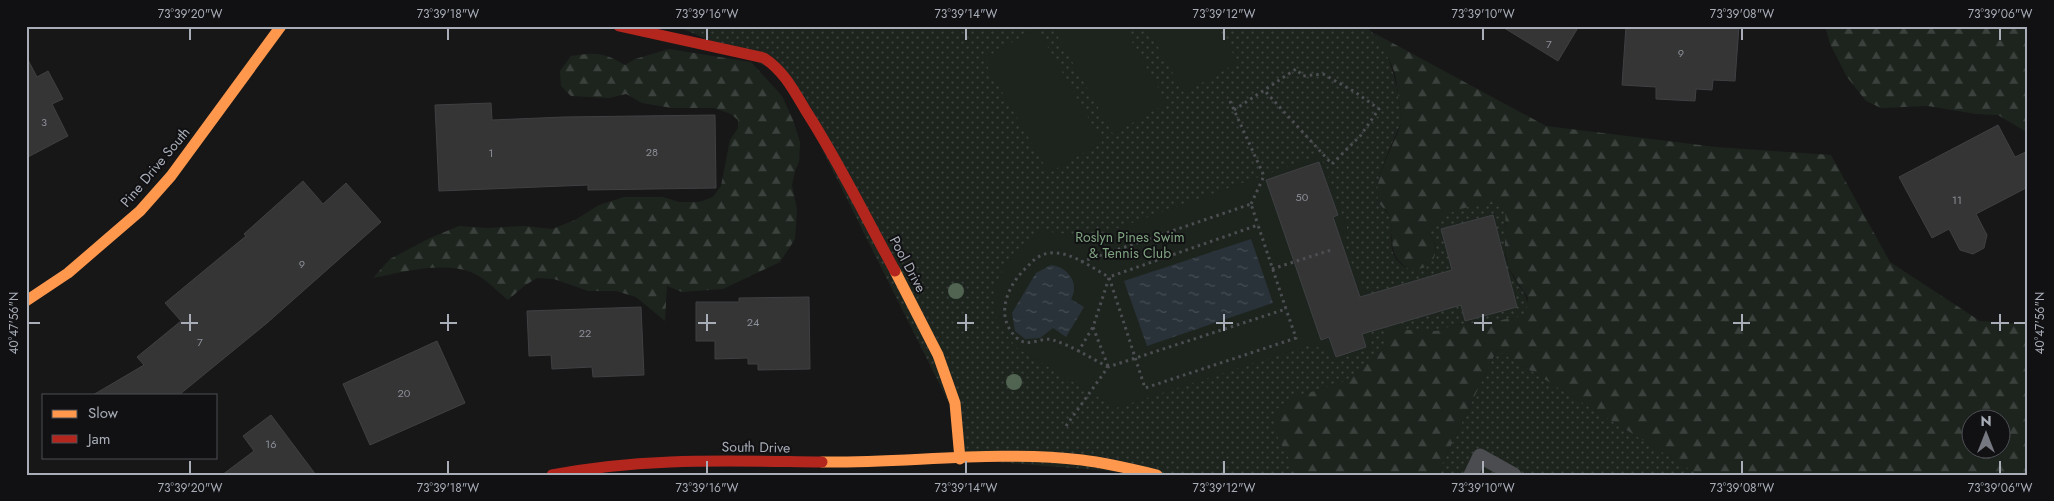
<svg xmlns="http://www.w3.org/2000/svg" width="2054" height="501" viewBox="0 0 2054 501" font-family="Jost,sans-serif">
  <defs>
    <pattern id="forest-firs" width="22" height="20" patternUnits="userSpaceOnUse" patternTransform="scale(1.25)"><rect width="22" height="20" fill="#1d241e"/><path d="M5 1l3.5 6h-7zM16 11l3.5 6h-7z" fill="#3b413d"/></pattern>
    <pattern id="park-dots" width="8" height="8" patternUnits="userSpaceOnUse" patternTransform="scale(1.25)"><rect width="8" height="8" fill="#1d241e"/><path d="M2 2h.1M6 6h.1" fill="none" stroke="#3b413d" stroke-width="1.8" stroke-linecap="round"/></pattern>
    <pattern id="water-ripples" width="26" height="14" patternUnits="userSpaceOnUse" patternTransform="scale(1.25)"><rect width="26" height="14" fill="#2a3239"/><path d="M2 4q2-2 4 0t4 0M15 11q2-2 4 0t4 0" fill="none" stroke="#464d54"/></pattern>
  </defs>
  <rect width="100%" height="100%" fill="#171717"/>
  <g fill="url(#forest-firs)" fill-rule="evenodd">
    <path d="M1825,26H2028V133L1998,115L1976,114L1928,106L1881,108L1866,101L1847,77L1830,44Z"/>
    <path d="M1374,33L1546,126L1716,147L1831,155L1890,262L1980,321L2028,324V475H1699L1497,350L1437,475H1248L1274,429V411L1292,398L1349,380L1385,347L1388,319L1436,331L1455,325L1515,318L1525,314L1528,298L1508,267L1504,242L1506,222L1427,230C1451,258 1419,283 1400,262C1386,247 1397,227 1387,211C1383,205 1384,212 1380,207C1366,187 1399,139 1402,119C1402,114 1400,106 1399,100C1397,91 1397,82 1395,74C1391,60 1381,45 1374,33ZM1972,418H2002V448H1972Z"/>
    <path d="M669,49L751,62L782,96L793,120L800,142L799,162L795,171L792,185L797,210L795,239L780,262L723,289L682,292L667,286L665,321L636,297L616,291H588L554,279L537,278L524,286L508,300C499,293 486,279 475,274C447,260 402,272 373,278L390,259L430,238L459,226L487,228L524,226L552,229L575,220L599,205L624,197H663L679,202H699L713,197L721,186L730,140L738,128V120L731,114L714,108H672L642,103L626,94L609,98L571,96L561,86L560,71L571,56C594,52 604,52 625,65L635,59Z"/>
  </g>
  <g fill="url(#park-dots)">
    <path d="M677,26H1365C1387,42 1395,75 1399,101C1400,106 1402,114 1402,120C1401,124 1398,129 1396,134C1389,151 1374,181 1378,200C1380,208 1388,210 1390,218C1394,229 1389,241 1393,253C1406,286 1456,264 1427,230C1442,211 1473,204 1495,204L1505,212C1507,230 1502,248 1508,266C1514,285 1534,295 1525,314L1515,318L1455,325L1436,331L1407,330L1388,320L1385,347L1349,380L1292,398L1274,411V430L1295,471L1301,475H1157L960,459L958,421L785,75Z"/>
    <path d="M1497,350L1699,475H1437Z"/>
  </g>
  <g fill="#1d241e">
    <path d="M1052,26H1123L1167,103L1113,134Z"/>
    <path d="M1146,26H1217L1238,62L1184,93Z"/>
    <path d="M1037,28L1102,142L1049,173L983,59Z"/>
    <path d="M1320,155L1347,227L1346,252L1375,310L1369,349L1332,362L1329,350L1309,345L1116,408L1017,348L1000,327L994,310L995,284L1011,257L1041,231L1093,237Z"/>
  </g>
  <g fill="url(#water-ripples)">
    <path d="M1251,239L1273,303L1147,346L1124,281Z"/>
    <path d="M1051,265C1068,267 1080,283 1071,299L1084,307L1066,337L1053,328L1040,338L1025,339L1015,331L1012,313L1036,273Z"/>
  </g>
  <g fill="#353536" stroke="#3f4043">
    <path d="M1501,26H1579L1558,61Z"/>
    <path d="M1626,26H1739L1735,81L1713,80L1712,90L1696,89L1695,101L1656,99V87L1622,85Z"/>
    <path d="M26,56L37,77L48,71L63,99L52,104L68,136L26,158Z"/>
    <path d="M491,103L492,120L564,117L715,115L716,188L588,190V185L439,191L435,105Z"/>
    <path d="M1998,125L2015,157L2028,151V187L1976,214L1987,235L1984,248L1973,254L1960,250L1949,229L1932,238L1899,177Z"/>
    <path d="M1319,162L1338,215L1333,217L1360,297L1452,270L1441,229L1493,215L1517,307L1465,321L1461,305L1362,334L1366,347L1336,357L1329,337L1321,340L1266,180Z"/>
    <path d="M303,181L323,204L346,183L381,222L267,323L179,395H93L144,365L137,357L181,321L165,303L246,236L244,234Z"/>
    <path d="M809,297L810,369L758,370V364H748V358L715,359V341H696V302H739V298Z"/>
    <path d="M641,307L644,375L593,377L592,367L552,369L551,355L529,356L527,311Z"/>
    <path d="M437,341L465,403L370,445L343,384Z"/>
    <path d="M271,415L316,475H222L254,451L243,436Z"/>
  </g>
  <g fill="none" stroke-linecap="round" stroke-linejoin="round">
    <g stroke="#4d4e52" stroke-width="3" stroke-dasharray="2.5 4" stroke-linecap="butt">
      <path d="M1230,101L1264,176L1251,204"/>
      <path d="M1234,110L1296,69L1303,76L1323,74L1355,92L1379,109L1361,135L1332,164L1264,90"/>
      <path d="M1081,262L1251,204L1258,225"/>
      <path d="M1272,269L1331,250"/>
      <path d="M1078,352L1093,327"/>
      <path d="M1108,366L1093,327L1109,278"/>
      <path d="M1108,367C1091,358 1070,345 1053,340C1041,336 1029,349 1017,338C993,316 1008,284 1028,266C1034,259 1041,254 1050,253C1071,251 1092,268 1109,277L1145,388L1296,338L1286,309"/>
      <path d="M1066,426L1108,367L1286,309L1258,225L1109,277"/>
    </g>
    <path stroke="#4b4c50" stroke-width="15" d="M1471,475L1480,456L1514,475"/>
    <g stroke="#ff974d" stroke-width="11">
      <path d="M895,271L938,355L955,403L960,459"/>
      <path d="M26,301L68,273L140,211L171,176L281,26"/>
      <path d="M822,462C908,463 996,450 1082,460C1107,463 1132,469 1157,475"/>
    </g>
    <g stroke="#b3261e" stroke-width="11">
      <path d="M619,26L764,58C784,71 794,91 806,111C839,162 866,218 895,271"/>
      <path d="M552,475C643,457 730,461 822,462"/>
    </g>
  </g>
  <g fill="#506451">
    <circle cx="956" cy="291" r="8"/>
    <circle cx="1014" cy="382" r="8"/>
  </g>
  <path fill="none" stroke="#a8adb8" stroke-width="2" d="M190,28V40M448,28V40M707,28V40M966,28V40M1224,28V40M1483,28V40M1742,28V40M2000,28V40M190,314V331M448,314V331M707,314V331M966,314V331M1224,314V331M1483,314V331M1742,314V331M2000,314V331M28,323H40M181,323H198M440,323H457M698,323H716M957,323H974M1216,323H1233M1474,323H1492M1733,323H1750M1991,323H2009M2014,323H2026M190,461V474M448,461V474M707,461V474M966,461V474M1224,461V474M1483,461V474M1742,461V474M2000,461V474"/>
  <g text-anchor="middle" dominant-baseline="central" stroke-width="4" stroke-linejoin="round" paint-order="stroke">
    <g font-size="11" fill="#8b8f98">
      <text x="1549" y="44">7</text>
      <text x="1681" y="53">9</text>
      <text x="44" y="122">3</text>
      <text x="652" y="152">28</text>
      <text x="491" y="153">1</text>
      <text x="1302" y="197">50</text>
      <text x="1957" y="200">11</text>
      <text x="302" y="264">9</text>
      <text x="753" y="322">24</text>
      <text x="585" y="333">22</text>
      <text x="200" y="342">7</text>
      <text x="404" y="393">20</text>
      <text x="271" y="444">16</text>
    </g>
    <g font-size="14" fill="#a8adb8" stroke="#111113">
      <text transform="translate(155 167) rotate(-50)">Pine Drive South</text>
      <text transform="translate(908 264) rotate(62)">Pool Drive</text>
      <text transform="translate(756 447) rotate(1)">South Drive</text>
    </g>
    <g font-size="14" fill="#7fa381" stroke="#111113">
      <text x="1130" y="237">Roslyn Pines Swim<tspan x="1130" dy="16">&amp; Tennis Club</tspan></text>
    </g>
  </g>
  <rect width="2054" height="501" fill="none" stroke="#111113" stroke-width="55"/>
  <rect x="42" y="394" width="175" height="65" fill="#111113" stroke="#4d4f55"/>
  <rect x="52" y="410" width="25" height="8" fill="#ff974d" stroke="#4d4f55"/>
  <text x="88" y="418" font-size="15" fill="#a8adb8">Slow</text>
  <rect x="52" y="435" width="25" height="8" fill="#b3261e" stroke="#4d4f55"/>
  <text x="88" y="444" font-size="15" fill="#a8adb8">Jam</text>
  <g transform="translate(1986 434)"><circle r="24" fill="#111113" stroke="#4d4f55"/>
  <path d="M0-4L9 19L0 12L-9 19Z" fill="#757880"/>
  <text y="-8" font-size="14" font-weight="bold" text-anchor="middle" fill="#a8adb8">N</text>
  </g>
  <rect x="28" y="28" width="1998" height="446" fill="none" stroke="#a8adb8" stroke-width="2"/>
  <g font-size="12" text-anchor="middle" fill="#a8adb8">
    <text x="190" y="18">73°39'20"W</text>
    <text x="448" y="18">73°39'18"W</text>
    <text x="707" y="18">73°39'16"W</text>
    <text x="966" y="18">73°39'14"W</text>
    <text x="1224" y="18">73°39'12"W</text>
    <text x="1483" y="18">73°39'10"W</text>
    <text x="1742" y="18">73°39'08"W</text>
    <text x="2000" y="18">73°39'06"W</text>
    <text transform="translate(14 323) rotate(-90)" y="4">40°47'56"N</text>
    <text transform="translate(2040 323) rotate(-90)" y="4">40°47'56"N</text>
    <text x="190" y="492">73°39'20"W</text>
    <text x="448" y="492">73°39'18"W</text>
    <text x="707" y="492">73°39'16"W</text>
    <text x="966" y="492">73°39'14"W</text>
    <text x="1224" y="492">73°39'12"W</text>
    <text x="1483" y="492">73°39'10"W</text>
    <text x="1742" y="492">73°39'08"W</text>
    <text x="2000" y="492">73°39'06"W</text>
  </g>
</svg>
